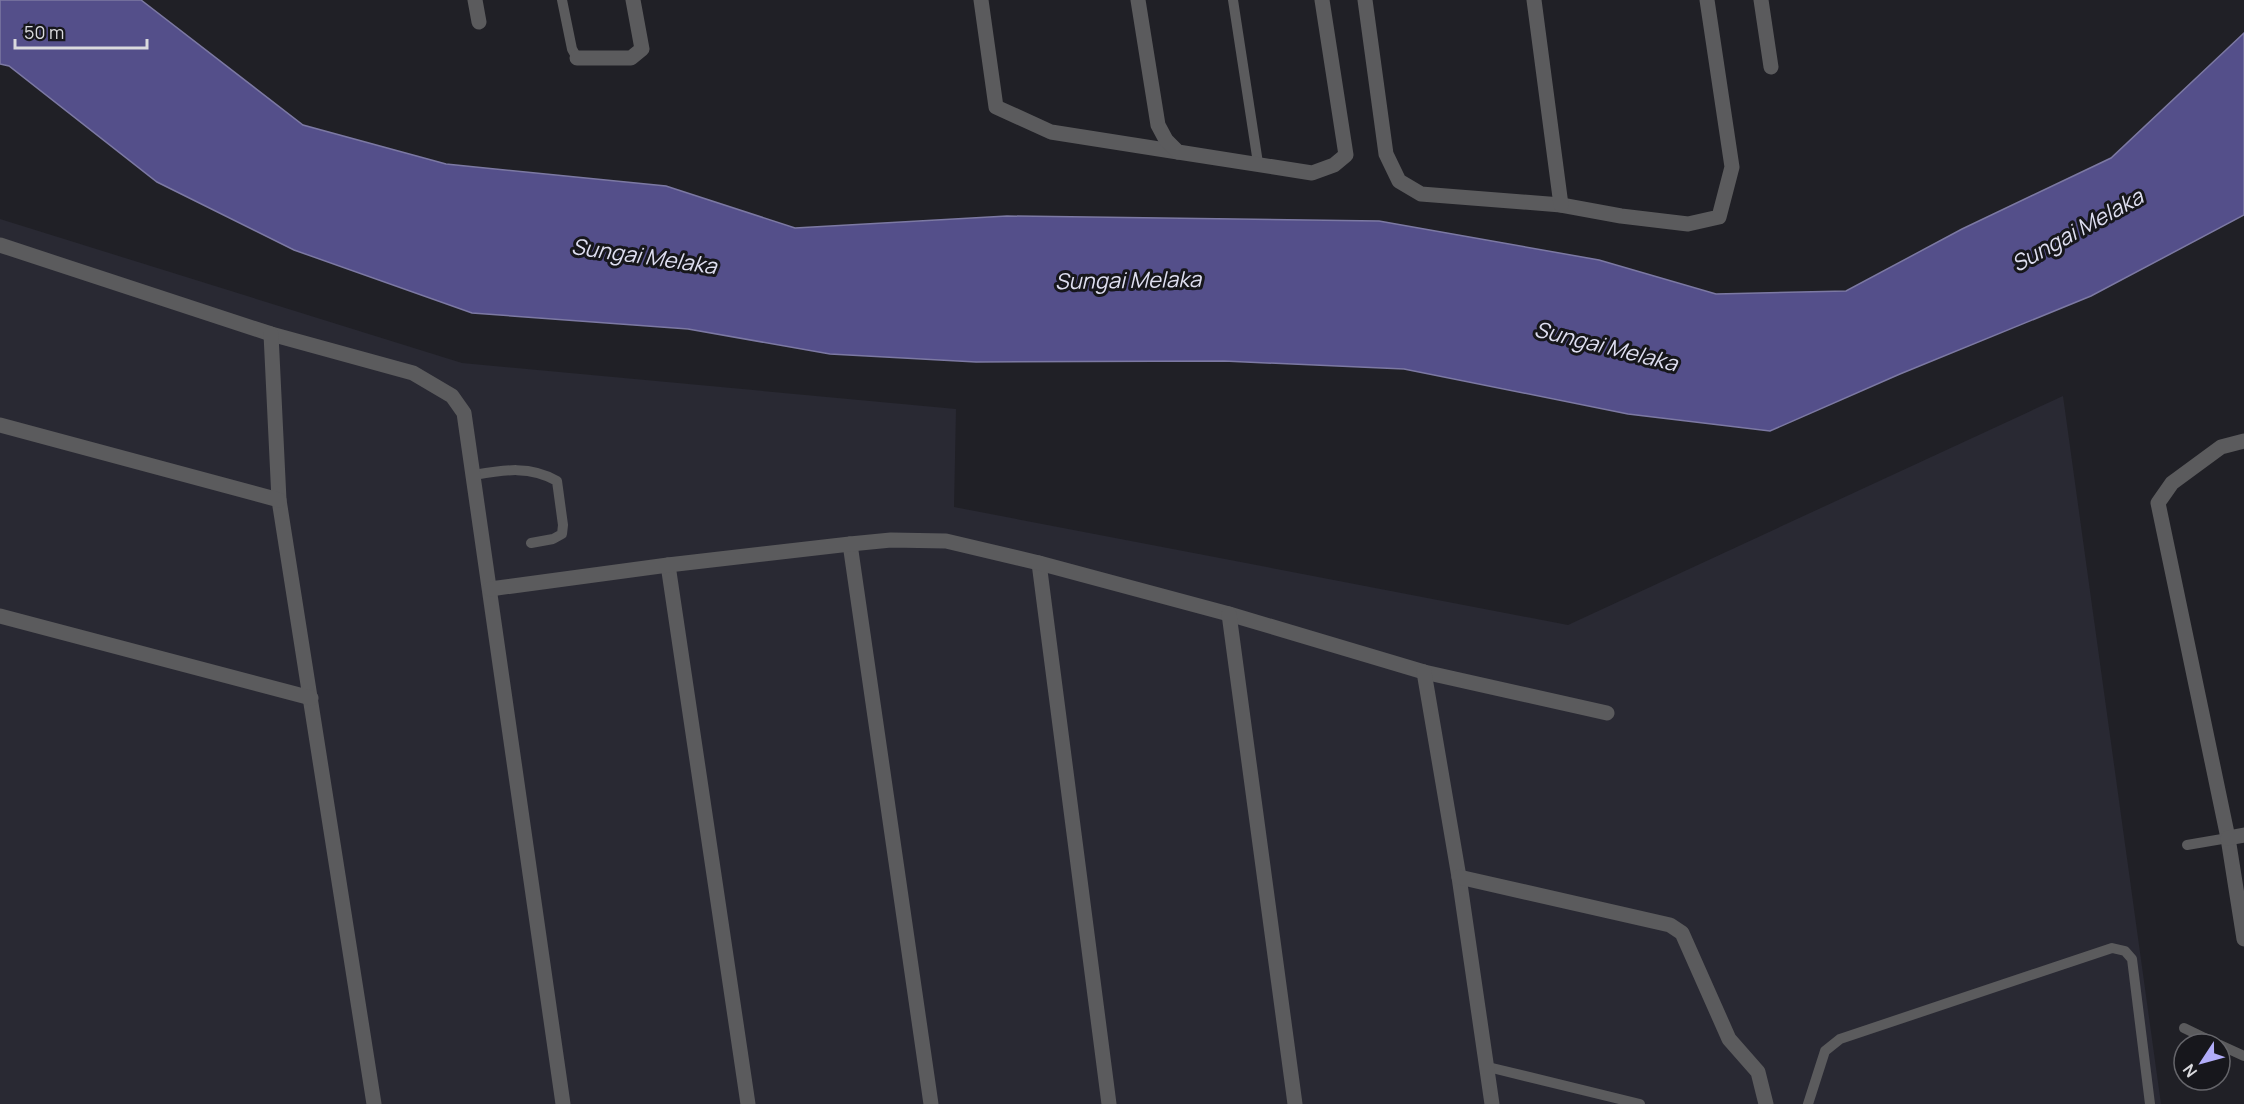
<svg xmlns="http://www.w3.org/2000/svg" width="2244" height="1104" viewBox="0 0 2244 1104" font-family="Manrope,sans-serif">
  <rect width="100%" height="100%" fill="#202026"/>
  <path fill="#292933" d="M0,219L462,363L956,409L954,507L1568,625L2063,396L2161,1104H0Z"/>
  <path fill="#544f8a" stroke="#7c79a3" stroke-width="1.5" d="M0,0H141L303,125L446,164L666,186L795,228L1007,216L1379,221L1599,260L1716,294L1846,291L1962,229L2111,158L2244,33V215L2091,296L1900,374L1770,431L1628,414L1404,369L1224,361L976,362L830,354L688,329L472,313L294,250L157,182L9,66L0,64Z"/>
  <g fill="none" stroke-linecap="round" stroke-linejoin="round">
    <g stroke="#5b5b5d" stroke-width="10">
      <path d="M562,0L572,49L577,58"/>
      <path d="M1233,0L1258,163"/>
      <path d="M474,475C503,470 530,465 557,481L563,525L562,534L553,539L531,543"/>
      <path d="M2187,845L2228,838"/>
      <path d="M2184,1028L2217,1044"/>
      <path d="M2220,1045L2244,1056"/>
      <path d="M1488,1067L1640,1104"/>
      <path d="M1808,1104L1825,1051L1840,1039L2112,948L2125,951L2132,959L2150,1104"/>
    </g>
    <g stroke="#5b5b5d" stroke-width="15">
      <path d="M475,0L479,22"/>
      <path d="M981,0L996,107L1051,132L1178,152"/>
      <path d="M1138,0L1158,125L1166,140L1178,152L1312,173L1334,165L1346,155L1322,0"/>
      <path d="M1365,0L1386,154L1399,181L1421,194L1561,205L1621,216L1688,224L1719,217L1732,167L1707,0"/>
      <path d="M1534,0L1561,205"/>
      <path d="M1761,0L1771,67"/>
      <path d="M577,58H631L642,49L633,0"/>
      <path d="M0,245L271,334L413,373L452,396L464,413L563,1104"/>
      <path d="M271,334L279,500L374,1104"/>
      <path d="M0,425L279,500"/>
      <path d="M2244,441L2221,447L2172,483L2158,503L2228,838L2244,939"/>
      <path d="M850,544L931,1104"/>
      <path d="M1039,563L1109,1104"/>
      <path d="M668,565L748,1104"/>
      <path d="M490,589L668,565L850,544L891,540L946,541L1039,563L1229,614L1424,672L1607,713"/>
      <path d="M1229,614L1295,1104"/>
      <path d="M0,616L311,698"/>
      <path d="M1424,672L1459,877L1492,1104"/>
      <path d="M2228,838L2244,835"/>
      <path d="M1459,877L1670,925L1682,933L1729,1039L1758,1072L1766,1104"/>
    </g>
  </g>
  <g text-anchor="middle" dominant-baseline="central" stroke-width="6" stroke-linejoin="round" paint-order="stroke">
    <g font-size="22" font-style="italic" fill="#dedef0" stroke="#17171c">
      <text transform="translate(2077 230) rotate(-29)">Sungai Melaka</text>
      <text transform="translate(644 256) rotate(8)">Sungai Melaka</text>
      <text transform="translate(1128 280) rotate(-1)">Sungai Melaka</text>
      <text transform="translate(1606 346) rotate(14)">Sungai Melaka</text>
    </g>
  </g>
  <g transform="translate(2202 1062) rotate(234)"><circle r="28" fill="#17171c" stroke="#65656a" stroke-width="1.5"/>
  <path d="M0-4.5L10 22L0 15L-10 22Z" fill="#b2adf9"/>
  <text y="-9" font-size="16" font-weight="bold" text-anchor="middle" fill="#dadade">N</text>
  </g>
  <path d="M15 39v9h132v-9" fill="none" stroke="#dadade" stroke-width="3"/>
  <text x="24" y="39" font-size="18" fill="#dadade" stroke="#17171c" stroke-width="4.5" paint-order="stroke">50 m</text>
</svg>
